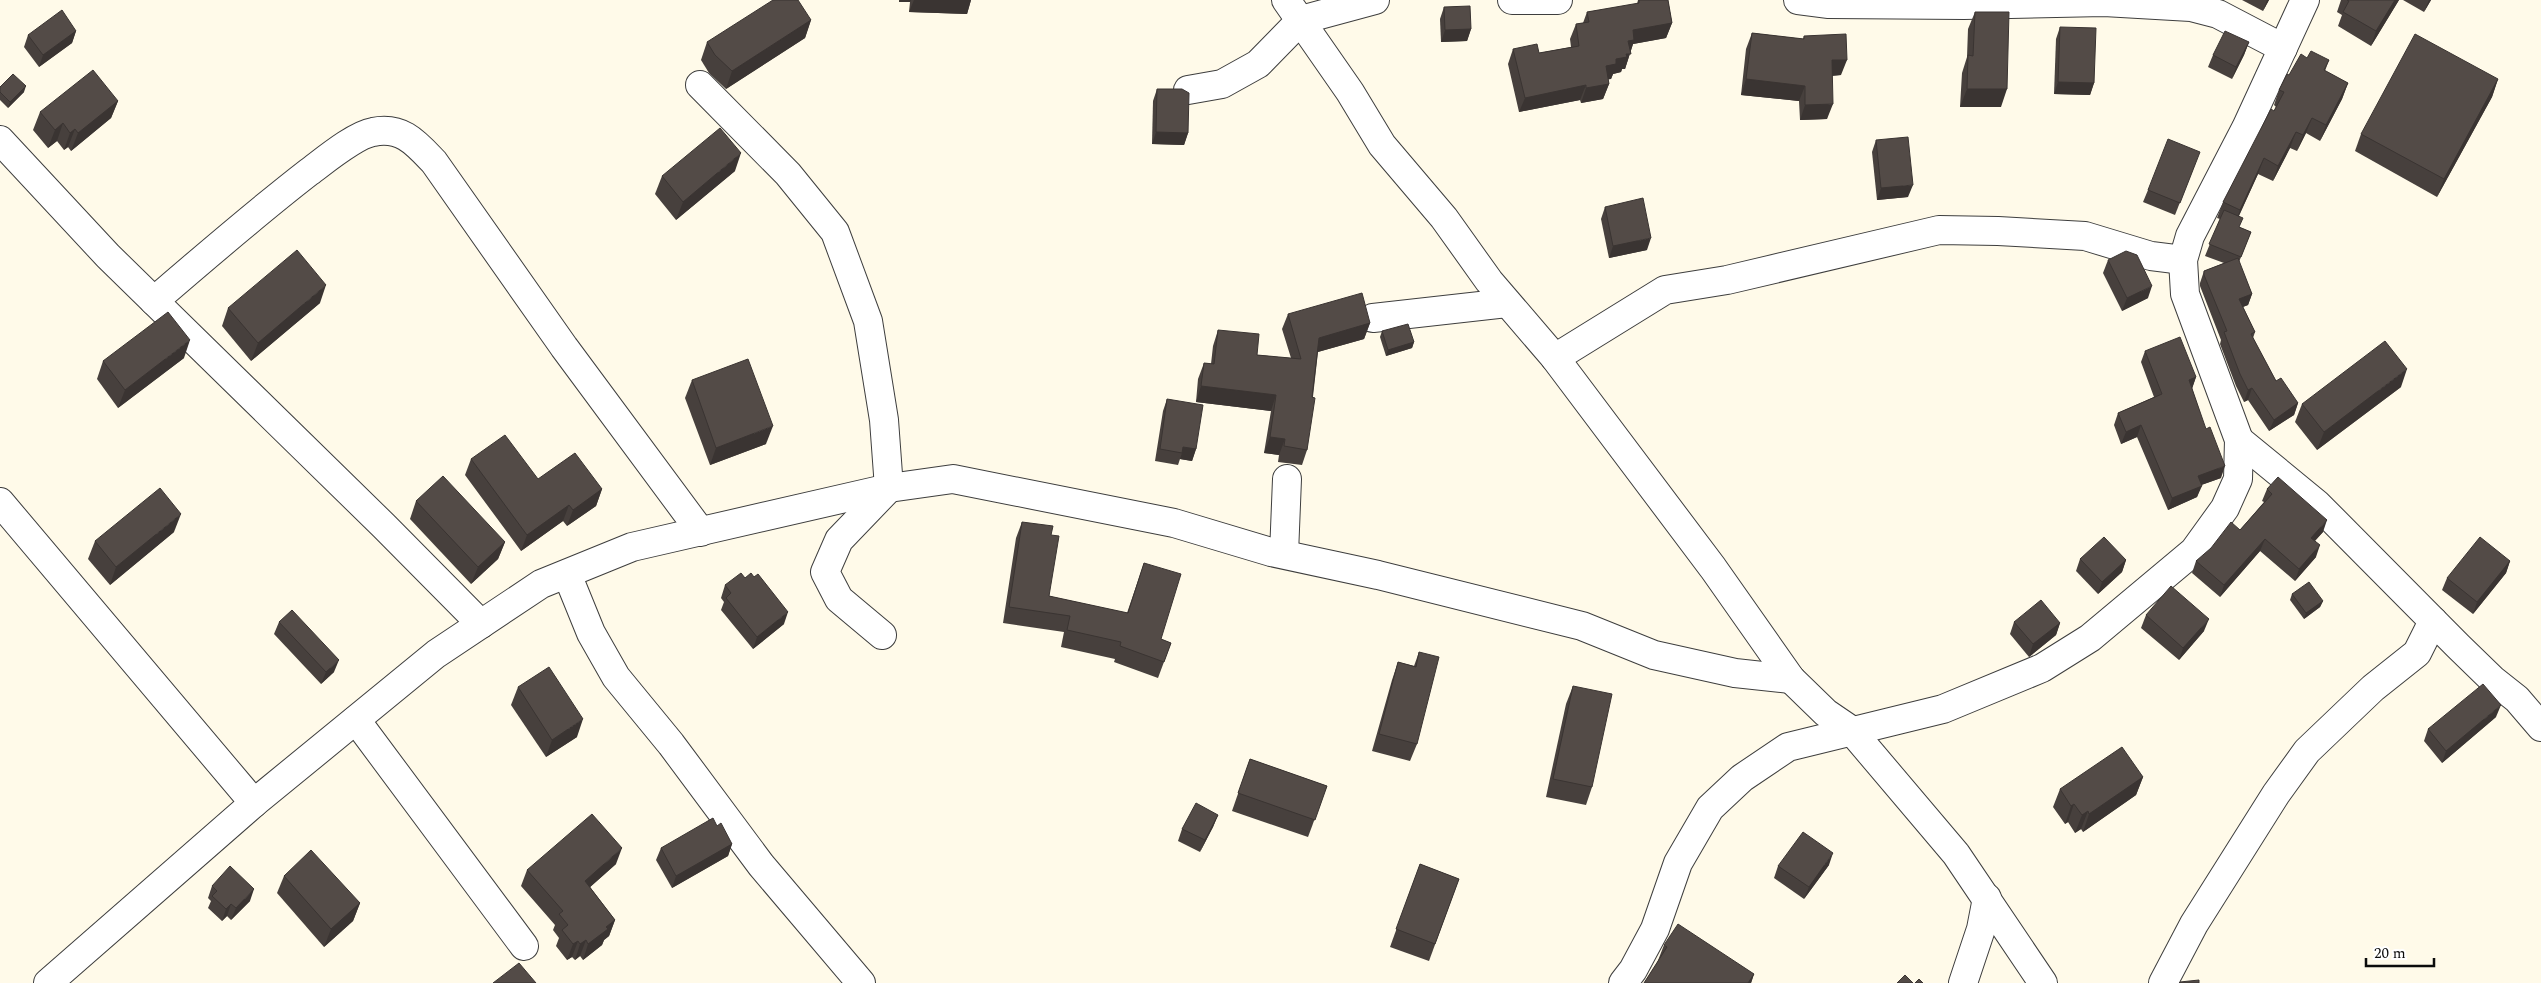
<svg xmlns="http://www.w3.org/2000/svg" width="2541" height="983" viewBox="0 0 2541 983" font-family="Spectral,serif">
  <rect width="100%" height="100%" fill="#fffae9"/>
  <g fill="none" stroke-linecap="round" stroke-linejoin="round">
    <g stroke="#3e3e3e" stroke-width="30">
      <g id="minor">
        <path d="M1286,0L1350,92L1382,145L1444,218L1489,281L1555,358L1713,568L1791,679L1826,713L1851,730L1956,854L2043,983"/>
        <path d="M1512,0H1558"/>
        <path d="M1798,0L1829,4L1964,5L2104,2L2191,7L2218,14L2283,48"/>
        <path d="M700,85L788,174L835,232L868,321L884,420L889,488L839,540L825,572L839,599L882,635"/>
        <path d="M1188,90L1222,84L1258,64L1301,20L1375,0"/>
        <path d="M0,140L108,256L384,526L481,624"/>
        <path d="M154,301C205,257 256,213 309,172C324,161 355,135 373,132C402,126 416,143 434,162L564,347L701,532"/>
        <path d="M1373,318L1507,303"/>
        <path d="M1555,358L1665,290L1727,280L1939,230L1998,231L2085,236L2151,256L2183,260"/>
        <path d="M2239,440L2317,504L2458,646L2493,680L2517,699L2541,727"/>
        <path d="M0,502L254,803"/>
        <path d="M1284,554L1287,479"/>
        <path d="M567,574L591,633L616,677L671,744L761,865L861,983"/>
        <path d="M356,720L524,946"/>
        <path d="M48,983L254,803L436,654L541,584L632,547L889,488L953,479L1174,523L1271,552L1378,575L1582,626L1654,655L1735,673L1791,679"/>
        <path d="M1623,983L1633,970L1655,929L1678,863L1710,808L1742,778L1788,747L1943,709L2042,668L2090,638L2194,551L2225,508L2238,479L2239,440L2185,294L2183,260L2190,236L2246,128L2305,0"/>
        <path d="M1963,983L1981,929L1987,898"/>
        <path d="M2163,983L2194,924L2276,794L2307,751L2373,688L2417,653L2433,621"/>
      </g>
    </g>
    <use href="#minor" stroke="#fff" stroke-width="28"/>
  </g>
  <g fill="#47403d">
    <path d="M899,0H971L967,14L909,12L910,2H899Z"/>
    <path d="M1638,0H1668L1672,23L1666,38L1633,44L1625,69H1622L1621,72L1613,74L1611,79H1608L1609,84L1603,99L1581,103L1580,100L1519,112L1508,64L1513,49L1539,53L1571,47L1570,39L1576,24L1583,23L1587,12L1637,4Z"/>
    <path d="M2242,0H2269L2263,11Z"/>
    <path d="M2341,0H2399L2371,46L2338,26L2342,15L2337,12Z"/>
    <path d="M2403,0H2431L2424,12Z"/>
    <path d="M1444,7L1471,29L1467,41L1441,42L1440,19Z"/>
    <path d="M1975,12L2001,107H1960L1962,73L1967,57L1968,29Z"/>
    <path d="M811,20L805,38L726,89L709,73L701,60L707,42Z"/>
    <path d="M2060,27L2094,83L2090,95L2054,94L2056,39Z"/>
    <path d="M76,31L72,43L39,67L24,47L28,35Z"/>
    <path d="M1752,33L1803,39L1804,36L1841,75L1832,76L1827,119L1800,120L1799,101L1741,95L1746,49Z"/>
    <path d="M2249,42L2244,55L2232,79L2208,67L2213,55Z"/>
    <path d="M2307,58L2329,60L2325,71L2348,83L2342,99L2320,141L2306,133L2297,151L2290,148L2273,181L2258,174L2239,216V227L2251,232L2239,262L2252,294L2248,305L2243,307L2255,332L2253,338L2276,381L2298,403L2294,415L2269,431L2248,400L2244,402L2236,386L2220,344L2221,340L2200,286V283L2204,271L2224,263L2205,256L2220,219L2217,218L2223,202L2276,107L2274,105L2279,90L2289,75Z"/>
    <path d="M2498,79L2492,97L2437,197L2355,151L2361,134Z"/>
    <path d="M0,87L24,92L8,108L0,100Z"/>
    <path d="M1157,89L1188,133L1184,145L1152,144L1153,101Z"/>
    <path d="M118,101L111,118L71,151L68,147L64,150L57,141L48,148L33,130L40,112Z"/>
    <path d="M1876,140L1908,197L1877,200L1872,152Z"/>
    <path d="M2195,164L2175,215L2143,202L2148,190Z"/>
    <path d="M735,171L676,220L655,194L662,176Z"/>
    <path d="M1605,207L1647,250L1609,258L1601,219Z"/>
    <path d="M2108,260L2148,298L2122,311L2103,273Z"/>
    <path d="M320,303L251,361L222,326L228,308Z"/>
    <path d="M1288,314L1370,323L1364,339L1318,352L1307,450L1302,465L1278,462L1279,455L1264,453L1271,411L1196,402L1198,379L1204,363L1211,364L1213,346L1218,330L1257,355L1291,358L1282,329Z"/>
    <path d="M1382,331L1414,342L1412,348L1386,356L1380,337Z"/>
    <path d="M2145,351L2196,377L2192,388L2221,478L2201,485L2197,497L2168,510L2137,437L2121,444L2114,425L2118,413L2154,397L2141,362Z"/>
    <path d="M184,358L118,408L97,379L103,361Z"/>
    <path d="M692,380L766,444L710,465L685,398Z"/>
    <path d="M2401,387L2317,450L2295,422L2302,404Z"/>
    <path d="M1167,399L1196,449L1192,461L1180,459L1178,465L1155,461L1163,411Z"/>
    <path d="M471,459L538,479L602,489L596,506L567,526L563,521L521,551L465,475Z"/>
    <path d="M2267,489L2323,532L2315,541L2316,557L2295,581L2260,551L2220,597L2192,573L2196,561L2240,530L2264,502L2262,501Z"/>
    <path d="M416,501L505,542L498,559L471,584L410,519Z"/>
    <path d="M1022,522L1051,535L1049,596L1127,613L1144,563L1161,639L1171,643L1158,678L1114,662L1115,659L1061,647L1064,632L1003,623L1016,538Z"/>
    <path d="M174,532L110,585L88,559L95,541Z"/>
    <path d="M2080,559L2126,560L2122,572L2098,594L2076,571Z"/>
    <path d="M2510,561L2506,573L2473,614L2442,590L2447,578Z"/>
    <path d="M725,585L784,624L753,649L721,610L724,602L721,598Z"/>
    <path d="M2292,594L2323,601L2320,607L2304,619L2290,600Z"/>
    <path d="M2146,615L2204,631L2179,660L2141,628Z"/>
    <path d="M279,622L334,672L321,684L274,634Z"/>
    <path d="M2014,622L2060,623L2056,635L2029,657L2010,634Z"/>
    <path d="M1419,652L1417,744L1410,761L1372,751L1392,680L1398,662L1414,666Z"/>
    <path d="M1573,686L1592,787L1586,805L1546,797L1566,704Z"/>
    <path d="M518,687L577,737L546,757L511,705Z"/>
    <path d="M2496,717L2442,763L2424,741L2428,729Z"/>
    <path d="M1250,759L1327,786L1308,837L1232,811Z"/>
    <path d="M2143,777L2136,795L2083,832L2081,829L2075,833L2068,822L2065,824L2053,807L2060,789Z"/>
    <path d="M1218,815L1213,827L1200,852L1178,841L1182,829Z"/>
    <path d="M717,826L732,844L728,856L672,888L656,860L661,848Z"/>
    <path d="M616,864L590,887L615,920L609,936L604,940L602,945L583,960L580,956L575,960L572,957L567,960L556,946L559,938L553,930L555,925L521,886L527,870Z"/>
    <path d="M1420,864L1459,879L1429,961L1390,947Z"/>
    <path d="M1829,865L1804,899L1774,878L1778,866Z"/>
    <path d="M284,876L360,903L353,921L324,947L277,893Z"/>
    <path d="M212,886L250,901L231,920L227,916L222,921L208,908L211,901L208,898Z"/>
    <path d="M1664,945L1754,974L1751,983H1644L1657,963Z"/>
  </g>
  <g fill="#3a3432">
    <path d="M900,0H911L910,2H899Z"/>
    <path d="M914,0H971L967,14L909,12Z"/>
    <path d="M2267,0H2269L2263,11Z"/>
    <path d="M2395,0H2399L2371,46L2376,31Z"/>
    <path d="M2429,0H2431L2424,12Z"/>
    <path d="M811,20L805,38L726,89L732,71Z"/>
    <path d="M1672,23L1666,38L1633,44L1625,69H1622L1621,72L1613,74L1611,79L1600,81L1606,66L1616,59L1623,56L1633,30Z"/>
    <path d="M1471,29L1467,41L1441,42L1445,30Z"/>
    <path d="M76,31L72,43L39,67L43,55Z"/>
    <path d="M2249,42L2244,55L2232,79L2236,67Z"/>
    <path d="M1832,60H1847L1841,75L1826,76Z"/>
    <path d="M1746,79L1805,86L1799,101L1741,95Z"/>
    <path d="M2498,79L2492,97L2437,197L2444,179Z"/>
    <path d="M2058,82L2094,83L2090,95L2054,94Z"/>
    <path d="M2348,83L2342,99L2320,141L2326,125Z"/>
    <path d="M1609,84L1603,99L1581,103L1586,88Z"/>
    <path d="M1586,85L1580,100L1519,112L1525,98Z"/>
    <path d="M26,86L24,92L8,108L10,102Z"/>
    <path d="M1967,89H2007L2001,107H1960Z"/>
    <path d="M118,101L111,118L71,151L78,133Z"/>
    <path d="M1833,104L1827,119L1800,120L1805,105Z"/>
    <path d="M2312,118L2306,133L2297,151L2303,135Z"/>
    <path d="M63,123L57,141L48,148L55,130Z"/>
    <path d="M75,129L68,147L64,150L70,133Z"/>
    <path d="M1156,132L1188,133L1184,145L1152,144Z"/>
    <path d="M2296,132L2290,148L2273,181L2278,166Z"/>
    <path d="M741,153L735,171L676,220L683,202Z"/>
    <path d="M2264,158L2258,174L2234,226L2240,210Z"/>
    <path d="M1913,185L1908,197L1877,200L1881,188Z"/>
    <path d="M1651,238L1647,250L1609,258L1613,246Z"/>
    <path d="M326,285L320,303L251,361L258,343Z"/>
    <path d="M2152,286L2148,298L2122,311L2127,298Z"/>
    <path d="M2252,294L2248,305L2234,310L2239,299Z"/>
    <path d="M1370,323L1364,339L1314,353L1319,338Z"/>
    <path d="M190,340L184,358L118,408L125,390Z"/>
    <path d="M1414,342L1412,348L1386,356L1388,350Z"/>
    <path d="M2407,369L2401,387L2317,450L2324,432Z"/>
    <path d="M2196,377L2192,389L2189,380Z"/>
    <path d="M1201,386L1276,395L1271,411L1196,402Z"/>
    <path d="M2252,388L2248,400L2244,402L2248,390Z"/>
    <path d="M2298,403L2294,415L2269,431L2274,420Z"/>
    <path d="M2141,425L2137,437L2121,444L2126,432Z"/>
    <path d="M773,426L766,444L710,465L716,448Z"/>
    <path d="M1270,437L1285,439L1279,455L1264,453Z"/>
    <path d="M1183,447L1196,449L1192,461L1180,459L1182,453Z"/>
    <path d="M2225,466L2221,478L2193,488L2198,476Z"/>
    <path d="M2202,486L2197,497L2168,510L2172,498Z"/>
    <path d="M602,489L596,506L567,526L573,510Z"/>
    <path d="M569,505L563,521L521,551L527,535Z"/>
    <path d="M181,514L174,532L110,585L116,567Z"/>
    <path d="M2327,520L2323,532L2307,549L2311,538Z"/>
    <path d="M2265,539L2260,551L2220,597L2224,585Z"/>
    <path d="M505,542L498,559L471,584L478,567Z"/>
    <path d="M2320,545L2316,557L2295,581L2299,569Z"/>
    <path d="M2126,560L2122,572L2098,594L2102,582Z"/>
    <path d="M2510,561L2506,573L2473,614L2477,602Z"/>
    <path d="M2323,601L2320,607L2304,619L2306,613Z"/>
    <path d="M788,612L784,624L753,649L757,637Z"/>
    <path d="M2209,619L2204,631L2179,660L2183,648Z"/>
    <path d="M2060,623L2056,635L2029,657L2033,644Z"/>
    <path d="M339,660L334,672L321,684L326,672Z"/>
    <path d="M2501,705L2496,717L2442,763L2446,751Z"/>
    <path d="M583,719L577,737L546,757L552,740Z"/>
    <path d="M2143,777L2136,795L2083,832L2089,814Z"/>
    <path d="M2074,804L2068,822L2065,824L2071,806Z"/>
    <path d="M2088,811L2081,829L2075,833L2082,815Z"/>
    <path d="M1218,815L1213,827L1200,852L1205,840Z"/>
    <path d="M732,844L728,856L672,888L676,876Z"/>
    <path d="M622,848L616,864L579,897L585,881Z"/>
    <path d="M1833,853L1829,865L1804,899L1809,887Z"/>
    <path d="M254,889L250,901L231,920L236,908Z"/>
    <path d="M360,903L353,921L324,947L331,929Z"/>
    <path d="M231,904L227,916L222,921L226,909Z"/>
    <path d="M615,920L609,936L604,940L602,945L583,960L588,944L606,927Z"/>
    <path d="M586,940L580,956L575,960L580,944Z"/>
    <path d="M578,941L572,957L567,960L573,944Z"/>
    <path d="M1754,974L1751,983H1748Z"/>
  </g>
  <g fill="#534b47" stroke="#3a3432">
    <path d="M773,0H798L811,20L732,71L715,55L707,42Z"/>
    <path d="M1639,0H1668L1672,23L1633,30L1634,40L1628,41L1631,54H1626L1627,57L1616,59V64L1606,66L1609,84L1586,88V85L1525,98L1513,49L1537,44L1539,53L1579,46L1576,24L1589,22L1587,12L1639,3Z"/>
    <path d="M2347,0H2395L2376,31L2343,12L2349,1Z"/>
    <path d="M1470,6L1471,29L1445,30L1444,7Z"/>
    <path d="M62,10L76,31L43,55L28,35Z"/>
    <path d="M1975,12H2009L2007,89H1967L1968,55L1973,56Z"/>
    <path d="M2060,27L2096,28L2094,83L2058,82Z"/>
    <path d="M2225,31L2249,42L2236,67L2213,55Z"/>
    <path d="M1752,33L1804,39V36L1846,34L1847,60H1832L1833,104L1805,105V86L1746,79Z"/>
    <path d="M2415,34L2498,79L2444,179L2361,134Z"/>
    <path d="M2311,51L2329,60L2324,70L2348,83L2326,125L2312,118L2303,135L2296,132L2278,166L2264,158L2240,210L2223,202L2271,109L2274,111L2284,92L2279,90L2287,74L2289,75L2301,54L2307,58Z"/>
    <path d="M93,70L118,101L78,133L75,129L70,133L63,123L55,130L40,112Z"/>
    <path d="M13,74L26,86L10,102L0,92V87Z"/>
    <path d="M1157,89H1182L1189,93L1188,133L1156,132Z"/>
    <path d="M720,128L741,153L683,202L662,176Z"/>
    <path d="M1908,137L1913,185L1881,188L1876,140Z"/>
    <path d="M2168,139L2200,152L2180,203L2148,190Z"/>
    <path d="M1643,198L1651,238L1613,246L1605,207Z"/>
    <path d="M2224,210L2243,218L2239,227L2251,232L2241,257L2209,244Z"/>
    <path d="M297,250L326,285L258,343L228,308Z"/>
    <path d="M2126,251L2137,255L2152,286L2127,298L2108,260Z"/>
    <path d="M2238,258L2252,294L2239,299L2255,332L2251,334L2276,381L2281,378L2298,403L2274,420L2252,388L2248,390L2240,374L2224,332L2227,331L2204,275V271Z"/>
    <path d="M1362,293L1370,323L1319,338L1312,397L1315,398L1307,450L1284,446L1285,439L1270,437L1276,395L1201,386L1204,363L1214,364L1218,330L1259,334L1257,355L1301,359L1288,314Z"/>
    <path d="M168,312L190,340L125,390L103,361Z"/>
    <path d="M1408,324L1414,342L1388,350L1382,331Z"/>
    <path d="M2180,337L2196,377L2189,380L2206,429L2210,427L2225,466L2198,476L2202,486L2172,498L2141,425L2126,432L2118,413L2162,394L2145,351Z"/>
    <path d="M2385,341L2407,369L2324,432L2302,404Z"/>
    <path d="M748,359L773,426L716,448L692,380Z"/>
    <path d="M1167,399L1203,405L1196,449L1183,447L1182,453L1160,449Z"/>
    <path d="M505,435L538,479L575,453L602,489L573,510L569,505L527,535L471,459Z"/>
    <path d="M443,476L505,542L478,567L416,501Z"/>
    <path d="M2278,477L2327,520L2311,538L2320,545L2299,569L2265,539L2224,585L2196,561L2211,548L2231,522L2240,530L2272,494L2267,489Z"/>
    <path d="M160,488L181,514L116,567L95,541Z"/>
    <path d="M1022,522L1053,526L1051,535L1059,536L1049,596L1128,613L1144,563L1181,574L1161,639L1171,643L1164,662L1120,646L1121,642L1067,630L1070,616L1009,607Z"/>
    <path d="M2104,537L2126,560L2102,582L2080,559Z"/>
    <path d="M2480,537L2510,561L2477,602L2447,578Z"/>
    <path d="M741,573L745,578L751,573L754,577L758,574L788,612L757,637L726,598L731,593L725,585Z"/>
    <path d="M2309,582L2323,601L2306,613L2292,594Z"/>
    <path d="M2171,586L2209,619L2183,648L2146,615Z"/>
    <path d="M2041,600L2060,623L2033,644L2014,622Z"/>
    <path d="M292,610L339,660L326,672L279,622Z"/>
    <path d="M1419,652L1439,657L1417,744L1379,734L1398,662L1416,667Z"/>
    <path d="M549,667L583,719L552,740L518,687Z"/>
    <path d="M2483,684L2501,705L2446,751L2428,729Z"/>
    <path d="M1573,686L1612,694L1592,787L1553,779Z"/>
    <path d="M2122,747L2143,777L2089,814L2088,811L2082,815L2074,804L2071,806L2060,789Z"/>
    <path d="M1250,759L1327,786L1315,820L1238,793Z"/>
    <path d="M1196,803L1218,815L1205,840L1182,829Z"/>
    <path d="M592,814L622,848L585,881L615,920L606,927L608,929L588,944L586,940L580,944L578,941L573,944L562,930L568,925L559,914L563,911L527,870Z"/>
    <path d="M713,818L717,826L721,823L732,844L676,876L661,848Z"/>
    <path d="M1803,832L1833,853L1809,887L1778,866Z"/>
    <path d="M311,850L360,903L331,929L284,876Z"/>
    <path d="M1420,864L1459,879L1435,944L1396,929Z"/>
    <path d="M230,866L254,889L236,908L231,904L226,909L212,896L217,891L212,886Z"/>
    <path d="M1678,924L1754,974L1748,983H1644L1667,947L1664,945Z"/>
    <path d="M519,963L536,983H493Z"/>
    <path d="M1905,975L1913,983H1897Z"/>
    <path d="M1919,979L1923,983H1915Z"/>
    <path d="M2199,980V983H2179L2180,982Z"/>
  </g>
  <path d="M2366 958v8h68v-8" fill="none" stroke="#0b0b0b" stroke-width="2.5"/>
  <text x="2374" y="958" font-size="15" fill="#0b0b0b" stroke="#ffffff" stroke-width="4" paint-order="stroke">20 m</text>
</svg>
